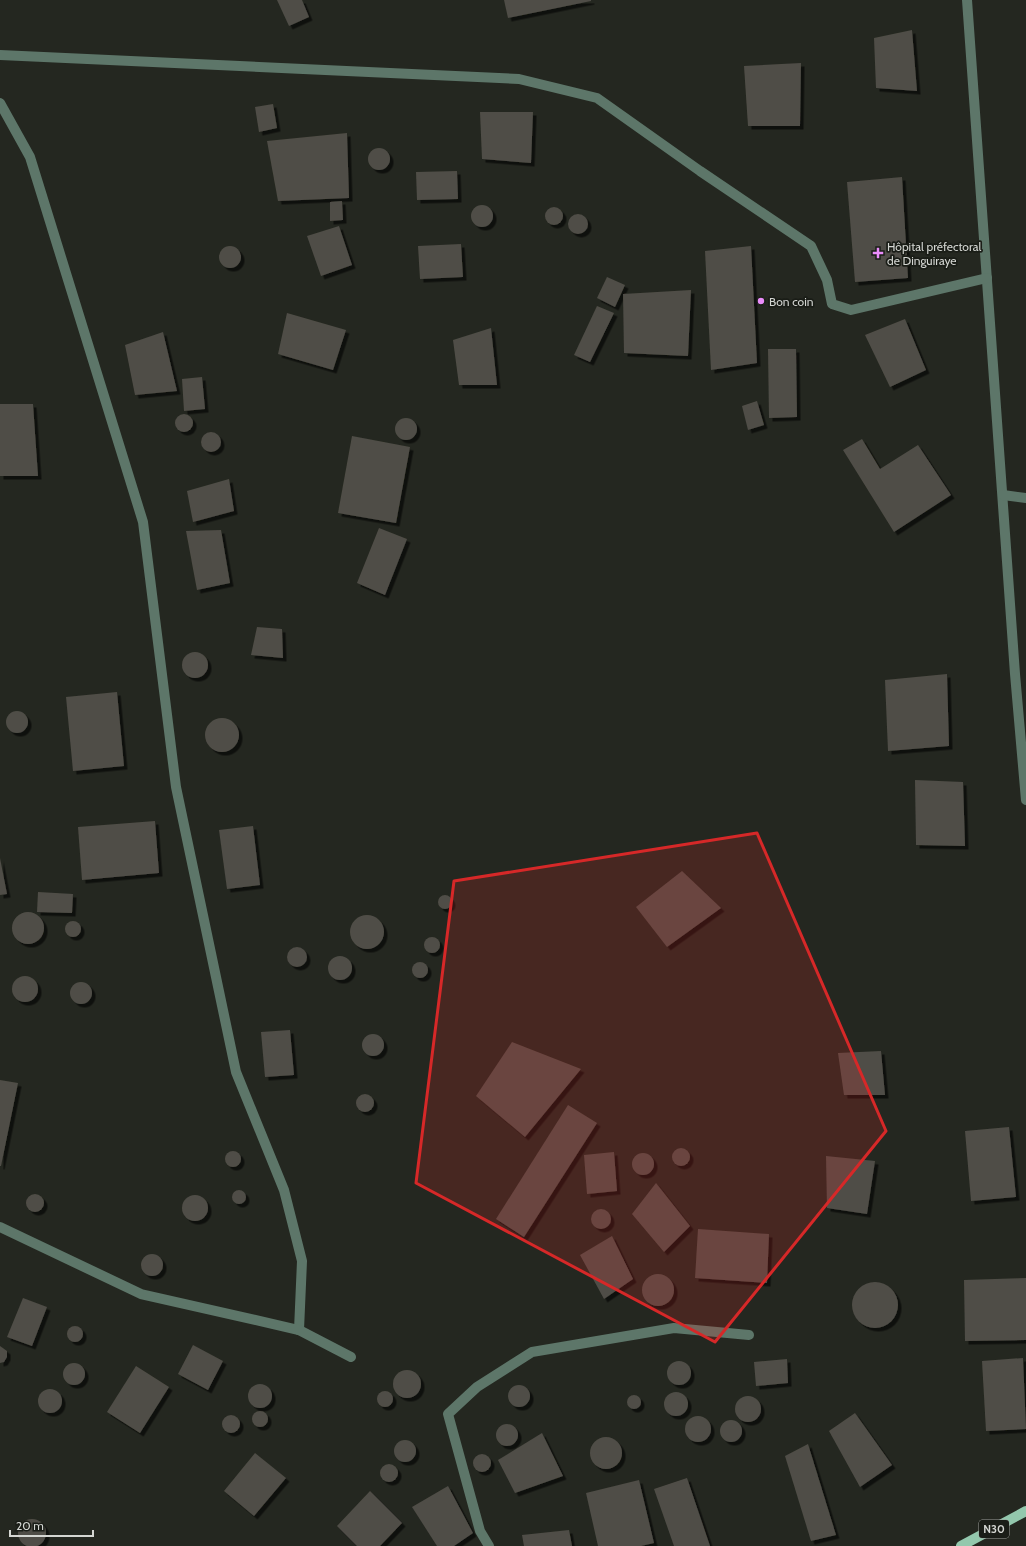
<svg xmlns="http://www.w3.org/2000/svg" width="1026" height="1546" viewBox="0 0 1026 1546" font-family="Cabin,sans-serif">
  <defs>
    <filter id="shadow"><feDropShadow dx="3.5" dy="3.5" stdDeviation="0" flood-color="#0009"/></filter>
  </defs>
  <rect width="100%" height="100%" fill="#242720"/>
  <g fill="#4f4d46" filter="url(#shadow)">
    <path d="M277,0H302L309,17L289,26Z"/>
    <path d="M504,0H591V1L508,18Z"/>
    <path d="M912,30L917,91L876,88L874,38Z"/>
    <path d="M801,63L800,126H748L744,66Z"/>
    <path d="M273,104L277,128L259,132L255,107Z"/>
    <path d="M480,112H533L531,163L482,159Z"/>
    <path d="M347,133L349,198L278,201L267,141Z"/>
    <circle cx="379" cy="159" r="11"/>
    <path d="M457,171L458,199L417,200L416,172Z"/>
    <path d="M902,177L908,278L855,282L847,182Z"/>
    <path d="M342,201L343,220L330,221V202Z"/>
    <circle cx="482" cy="216" r="11"/>
    <circle cx="554" cy="216" r="9"/>
    <circle cx="578" cy="224" r="10"/>
    <path d="M339,226L352,265L321,276L307,236Z"/>
    <path d="M461,244L463,277L420,279L418,246Z"/>
    <path d="M751,246L757,363L711,370L705,251Z"/>
    <circle cx="230" cy="257" r="11"/>
    <path d="M607,277L625,285L615,307L597,298Z"/>
    <path d="M691,290L688,356L624,353L623,294Z"/>
    <path d="M597,306L614,313L590,362L574,355Z"/>
    <path d="M287,313L346,330L333,370L278,354Z"/>
    <path d="M905,319L926,370L890,387L865,335Z"/>
    <path d="M491,328L497,385H459L453,340Z"/>
    <path d="M163,332L177,391L135,395L125,345Z"/>
    <path d="M768,349H796L797,417L769,418Z"/>
    <path d="M202,377L205,409L184,411L182,379Z"/>
    <path d="M757,401L764,425L748,430L742,406Z"/>
    <path d="M0,404H33L38,476H0Z"/>
    <circle cx="184" cy="423" r="9"/>
    <circle cx="406" cy="429" r="11"/>
    <circle cx="211" cy="442" r="10"/>
    <path d="M352,436L410,447L396,523L338,513Z"/>
    <path d="M862,439L880,469L918,445L951,495L894,532L843,450Z"/>
    <path d="M229,479L234,511L193,522L187,491Z"/>
    <path d="M379,528L407,539L385,595L357,583Z"/>
    <path d="M221,530L230,583L197,590L186,531Z"/>
    <path d="M257,627L282,629L283,658L251,655Z"/>
    <circle cx="195" cy="665" r="13"/>
    <path d="M947,674L949,746L888,751L885,680Z"/>
    <path d="M117,692L124,766L73,771L66,697Z"/>
    <circle cx="17" cy="722" r="11"/>
    <circle cx="222" cy="735" r="17"/>
    <path d="M915,780L963,782L965,846L916,845Z"/>
    <path d="M155,821L159,873L82,880L78,827Z"/>
    <path d="M253,826L260,885L227,889L219,830Z"/>
    <path d="M0,858L7,894L0,895Z"/>
    <path d="M682,871L721,908L667,947L636,907Z"/>
    <path d="M38,892L73,894L72,913L37,912Z"/>
    <circle cx="445" cy="902" r="7"/>
    <circle cx="28" cy="928" r="16"/>
    <circle cx="367" cy="932" r="17"/>
    <circle cx="73" cy="929" r="8"/>
    <circle cx="432" cy="945" r="8"/>
    <circle cx="297" cy="957" r="10"/>
    <circle cx="340" cy="968" r="12"/>
    <circle cx="420" cy="970" r="8"/>
    <circle cx="25" cy="989" r="13"/>
    <circle cx="81" cy="993" r="11"/>
    <path d="M290,1030L294,1075L265,1077L261,1032Z"/>
    <circle cx="373" cy="1045" r="11"/>
    <path d="M512,1042L581,1069L525,1137L476,1096Z"/>
    <path d="M881,1051L885,1095H844L838,1053Z"/>
    <path d="M0,1080L18,1083L1,1166H0Z"/>
    <circle cx="365" cy="1103" r="9"/>
    <path d="M568,1105L597,1123L524,1237L496,1219Z"/>
    <path d="M1009,1127L1016,1197L971,1201L965,1131Z"/>
    <circle cx="681" cy="1157" r="9"/>
    <circle cx="233" cy="1159" r="8"/>
    <path d="M614,1152L617,1191L587,1194L584,1155Z"/>
    <circle cx="643" cy="1164" r="11"/>
    <path d="M826,1156L875,1161L867,1214L827,1208Z"/>
    <path d="M656,1183L690,1226L664,1252L632,1214Z"/>
    <circle cx="239" cy="1197" r="7"/>
    <circle cx="35" cy="1203" r="9"/>
    <circle cx="195" cy="1208" r="13"/>
    <circle cx="601" cy="1219" r="10"/>
    <path d="M698,1229L769,1234L767,1283L695,1278Z"/>
    <path d="M612,1236L633,1279L604,1299L580,1255Z"/>
    <circle cx="152" cy="1265" r="11"/>
    <circle cx="658" cy="1290" r="16"/>
    <path d="M1026,1278V1340L965,1341L964,1280Z"/>
    <circle cx="875" cy="1305" r="23"/>
    <path d="M23,1298L47,1307L32,1346L7,1337Z"/>
    <circle cx="75" cy="1334" r="8"/>
    <path d="M193,1345L223,1361L208,1390L178,1374Z"/>
    <path d="M0,1346L7,1351V1357L4,1362L0,1363Z"/>
    <path d="M1023,1358L1026,1429L986,1431L982,1361Z"/>
    <path d="M787,1359L788,1383L756,1386L754,1362Z"/>
    <circle cx="679" cy="1373" r="12"/>
    <circle cx="74" cy="1374" r="11"/>
    <path d="M136,1366L169,1387L140,1433L107,1412Z"/>
    <circle cx="407" cy="1384" r="14"/>
    <circle cx="260" cy="1396" r="12"/>
    <circle cx="519" cy="1396" r="11"/>
    <circle cx="50" cy="1401" r="12"/>
    <circle cx="385" cy="1399" r="8"/>
    <circle cx="676" cy="1404" r="12"/>
    <circle cx="634" cy="1402" r="7"/>
    <circle cx="748" cy="1409" r="13"/>
    <circle cx="260" cy="1419" r="8"/>
    <path d="M855,1413L892,1465L860,1487L829,1431Z"/>
    <circle cx="231" cy="1424" r="9"/>
    <circle cx="698" cy="1429" r="13"/>
    <circle cx="731" cy="1431" r="11"/>
    <circle cx="507" cy="1435" r="11"/>
    <path d="M542,1433L563,1476L515,1493L498,1460Z"/>
    <circle cx="606" cy="1453" r="16"/>
    <circle cx="405" cy="1451" r="11"/>
    <path d="M808,1444L836,1535L811,1541L785,1456Z"/>
    <path d="M255,1453L286,1478L254,1516L224,1491Z"/>
    <circle cx="482" cy="1463" r="9"/>
    <circle cx="389" cy="1473" r="9"/>
    <path d="M687,1478L710,1546H674L654,1489Z"/>
    <path d="M639,1480L654,1543L641,1546H598L586,1493Z"/>
    <path d="M448,1486L473,1533L454,1546H437L412,1507Z"/>
    <path d="M370,1491L402,1523L380,1546H357L337,1526Z"/>
    <circle cx="32" cy="1533" r="14"/>
    <path d="M569,1530L572,1546H524L522,1535Z"/>
  </g>
  <g fill="none" stroke-linecap="round" stroke-linejoin="round">
    <g stroke="#5d7669" stroke-width="10">
      <path d="M967,0L1015,674L1026,800"/>
      <path d="M0,55L519,79L597,98L700,171L811,246L827,280L832,304L851,310L987,278"/>
      <path d="M0,103L30,157L143,522L176,787L236,1072L284,1190L302,1261L299,1330"/>
      <path d="M1003,495L1026,498"/>
      <path d="M0,1227L141,1294L299,1330L351,1357"/>
      <path d="M489,1546L480,1531L448,1414L477,1387L532,1352L674,1328L749,1335"/>
    </g>
    <path stroke="#93c8ad" stroke-width="10" d="M961,1546L1026,1511"/>
  </g>
  <path fill="#d62828" fill-opacity="0.2" stroke="#d62828" stroke-width="3" stroke-linejoin="round" d="M757,833L886,1131L715,1342L416,1183L454,881Z"/>
  <g fill="#eb8dfb" stroke="#1a1d17" stroke-width="1.5">
    <path d="M876 247h4v4h4v4h-4v4h-4v-4h-4v-4h4z"/>
    <circle cx="761" cy="301" r="4"/>
  </g>
  <g text-anchor="middle" dominant-baseline="central" stroke-width="3.5" stroke-linejoin="round" paint-order="stroke">
    <rect fill="#1a1d17" stroke="#9c9e9a" stroke-width="1" x="979" y="1520" width="30" height="18" rx="3"/>
    <g font-size="11" font-weight="bold" fill="#d4d6d2">
      <text x="994" y="1529">N30</text>
    </g>
    <g font-size="12" fill="#d4d6d2" stroke="#1a1d17" text-anchor="start">
      <text x="887" y="246">Hôpital préfectoral<tspan x="887" dy="14">de Dinguiraye</tspan></text>
      <text x="769" y="301">Bon coin</text>
    </g>
  </g>
  <path d="M10 1530v6h83v-6" fill="none" stroke="#d4d6d2" stroke-width="2"/>
  <text x="16" y="1530" font-size="12" fill="#d4d6d2" stroke="#1a1d17" stroke-width="3" paint-order="stroke">20 m</text>
</svg>
